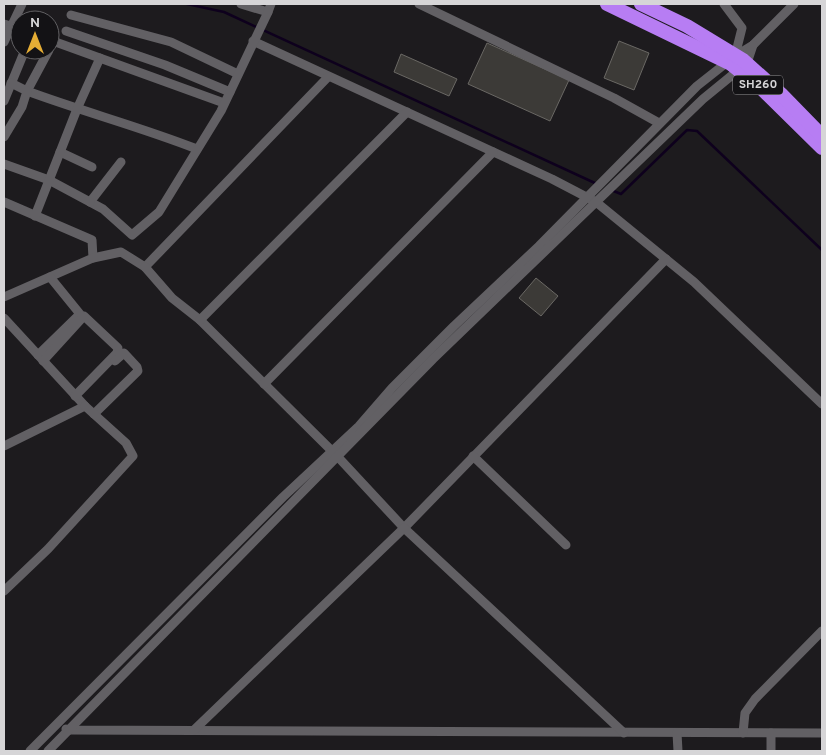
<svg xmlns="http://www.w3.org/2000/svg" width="826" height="755" viewBox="0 0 826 755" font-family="Overpass,sans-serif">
  <rect width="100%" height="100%" fill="#1d1b1e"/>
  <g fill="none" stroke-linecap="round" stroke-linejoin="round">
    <g stroke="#0e001d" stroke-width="2.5">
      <path d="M187,4L224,12L597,184"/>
      <path d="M611,190L621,194L687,130L697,131L822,250"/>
    </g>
  </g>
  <g fill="#3c3a37" stroke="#6a6864">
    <path d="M619,41L649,53L634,90L604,78Z"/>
    <path d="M487,43L569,80L550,121L468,84Z"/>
    <path d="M401,54L457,79L449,96L394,72Z"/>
    <path d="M536,278L558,296L541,316L519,298Z"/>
  </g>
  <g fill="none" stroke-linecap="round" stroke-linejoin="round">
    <g stroke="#626064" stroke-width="9">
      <path d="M241,4L268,12L271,4"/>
      <path d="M419,4L614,98L659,123"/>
      <path d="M724,4L742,28L735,56"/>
      <path d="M71,15L171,42L238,74"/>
      <path d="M4,24L20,29"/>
      <path d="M66,31L165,65L230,92"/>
      <path d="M50,40L224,103"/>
      <path d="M253,41L552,179L596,202L694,282L822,404"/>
      <path d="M4,42L22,4"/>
      <path d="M49,50L27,91C84,112 141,127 197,149"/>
      <path d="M4,101L25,50"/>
      <path d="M4,137L22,107L27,91L11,83"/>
      <path d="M60,152L92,167"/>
      <path d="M121,162L90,202L103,209L132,235L159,212L221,111L268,12"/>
      <path d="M4,164L49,180L90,202"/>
      <path d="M4,202L92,240L93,258L4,297"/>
      <path d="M35,216L77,109L100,58"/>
      <path d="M93,258L121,252L145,267L328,77"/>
      <path d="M145,267L172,298L200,320L338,457L404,528L666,259"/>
      <path d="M4,318L85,406L4,446"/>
      <path d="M200,320L407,112"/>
      <path d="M38,355L80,314L50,277"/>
      <path d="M43,361L84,316L118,348L117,353L75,396"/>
      <path d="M264,384L493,152"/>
      <path d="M94,414L138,371L137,367L124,353L115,361"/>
      <path d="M473,456L566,545"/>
      <path d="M4,591L48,549L133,456L126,443L85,406"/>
      <path d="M66,729L68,730L822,733"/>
      <path d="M194,730L404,528L624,733"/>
      <path d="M677,733L678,751"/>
      <path d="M743,733L745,713L755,699L822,631"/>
      <path d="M771,733V751"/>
      <path d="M30,751L283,497L359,426L392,388L454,326L539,246L697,86L735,56L753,45L794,4"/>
      <path d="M48,751L433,359L703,99L747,63L753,45"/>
    </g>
    <g stroke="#b77df3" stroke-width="14">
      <path d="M607,4L731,64L762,89L822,148"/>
      <path d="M641,4L687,26L743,60L781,94L822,136"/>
    </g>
  </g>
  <g text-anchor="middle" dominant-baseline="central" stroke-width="4" stroke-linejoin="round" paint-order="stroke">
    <rect fill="#131215" stroke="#9c9a9d" stroke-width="1" x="733" y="75.5" width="50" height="19" rx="4"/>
    <g font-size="12" font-weight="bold" fill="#d6d5d7">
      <text x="758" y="85">SH260</text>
    </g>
  </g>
  <rect width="826" height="755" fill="none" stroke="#d6d5d7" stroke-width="10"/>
  <g transform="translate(35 35)"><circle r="24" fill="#131215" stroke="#616063"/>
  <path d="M0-4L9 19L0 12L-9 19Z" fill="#e5ad35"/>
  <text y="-8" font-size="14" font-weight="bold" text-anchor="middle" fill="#d6d5d7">N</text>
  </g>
</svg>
